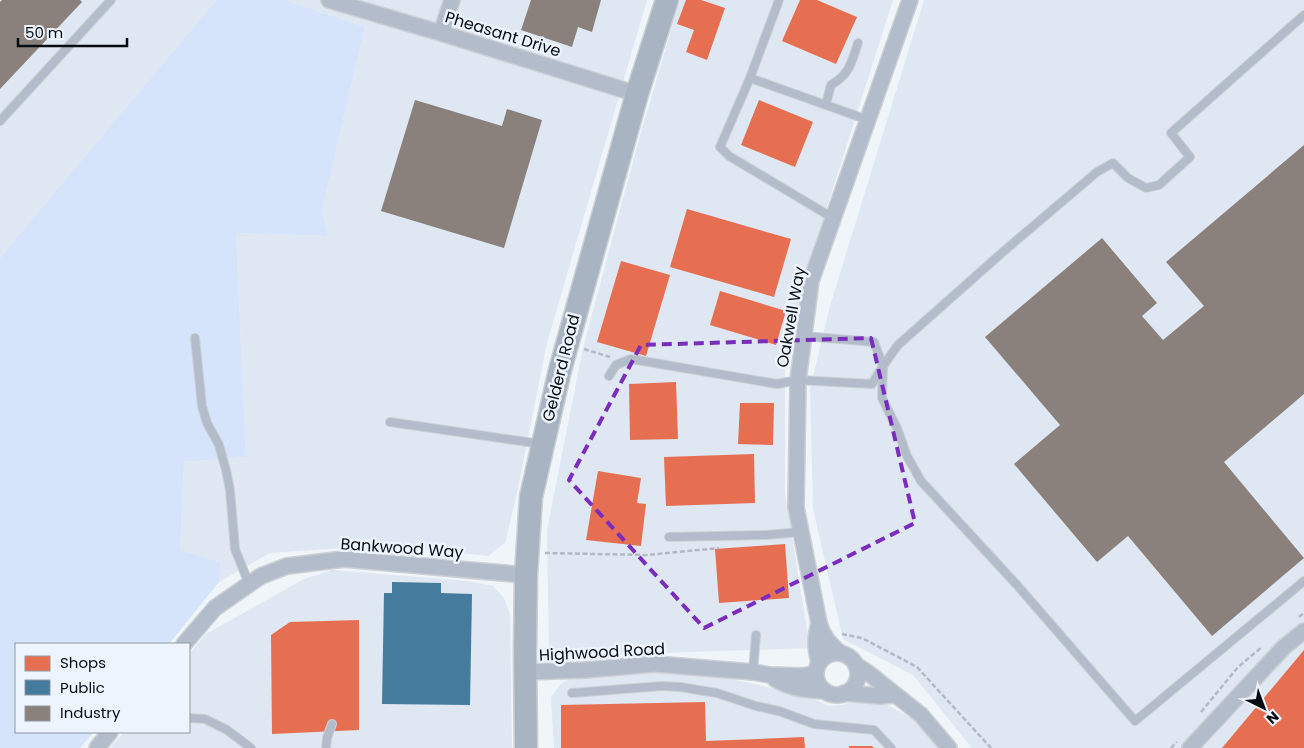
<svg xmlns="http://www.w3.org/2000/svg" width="1304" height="748" viewBox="0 0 1304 748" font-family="Poppins,sans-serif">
  <rect width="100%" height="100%" fill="#f0f5fa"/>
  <g fill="#dee7f2">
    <path d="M0,0H219L0,258Z"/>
    <path d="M274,0H647L547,343L517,493L505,543L488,556L386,545L270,553L219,582L221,562L180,550L184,462L246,457L236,233L328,236L322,210L365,27Z"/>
    <path d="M680,0H893L807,270L785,361V494L810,648L549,657L547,530L583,348L639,139Z"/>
    <path d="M924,0H1304V635L1270,662L1200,748H972L913,675L843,639L813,509L810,389L830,306Z"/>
    <path d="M332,570L467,581L493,586L504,598L510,614L512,748H110L124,732H189V654L206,634L304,579Z"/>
    <path d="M1304,643V748H1203L1289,654Z"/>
    <path d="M670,672L709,675L745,682L810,697L828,706L843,705L862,699L883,702L917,722L940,748H554L551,697L561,684L569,679L581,678Z"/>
  </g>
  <path fill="#d5e4fb" d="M217,0H284L365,27L322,210L328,236L236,233L246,457L184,462L180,550L221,562L219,582L169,644H16V732H94L80,748H0V258Z"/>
  <g fill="#e76f51">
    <path d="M686,0H701L725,8L707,60L686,52L694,30L677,24Z"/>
    <path d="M800,0H817L857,17L836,64L782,41Z"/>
    <path d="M759,100L813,122L795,167L741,145Z"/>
    <path d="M687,209L791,239L774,297L670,267Z"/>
    <path d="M621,261L670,275L646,356L597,342Z"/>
    <path d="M720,291L786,311L776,345L710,325Z"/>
    <path d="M676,382L678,439L630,440L629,384Z"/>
    <path d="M740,403H774L773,445L738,444Z"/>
    <path d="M754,454L755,503L666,506L664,457Z"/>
    <path d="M598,471L641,478L637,503L646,504L641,546L586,540Z"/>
    <path d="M785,544L789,598L719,603L715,549Z"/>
    <path d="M359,620V730L272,734L271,635L290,622Z"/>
    <path d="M1304,650V748H1222Z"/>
    <path d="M705,702L706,741L804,737L805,748H561V705Z"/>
    <path d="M849,746H872L874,748H849Z"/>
  </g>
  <path fill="#457b9d" d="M392,582L441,583V593L472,594L470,705L382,704L384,593H392Z"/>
  <g fill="#8a817c">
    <path d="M2,0H80L82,2L0,89V2Z"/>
    <path d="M531,0H601L592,32L578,27L572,47L521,30Z"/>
    <path d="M415,100L502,126L507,109L542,120L504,248L381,211Z"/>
    <path d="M1304,145V394L1224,462L1304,558L1212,636L1128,536L1097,562L1014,464L1060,425L985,337L1102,238L1157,303L1142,316L1163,340L1204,306L1166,262Z"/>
  </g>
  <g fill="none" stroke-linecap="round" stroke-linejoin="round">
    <g stroke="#ccd0d4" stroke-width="10">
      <g id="service">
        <path d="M779,0L750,78L720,147L729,156L833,218"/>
        <path d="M1304,15L1171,133L1190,157L1159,185L1146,188L1128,178L1113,163L1097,172L1004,251L898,345L883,366L882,398L897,428L907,456L921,481L1017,585L1135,721L1304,581"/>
        <path d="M750,78L868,120"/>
        <path d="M826,104L831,85C850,74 851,63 858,43"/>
        <path d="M0,121L111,0"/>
        <path d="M195,338L202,406L207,423L219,445L226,470L230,490L235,549L249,584"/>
        <path d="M609,376L616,365L631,359L777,384L798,380L872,384L883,366L874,342L803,336"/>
        <path d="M390,422L541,444"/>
        <path d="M669,537L766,535L801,532"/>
        <path d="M753,672L756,635"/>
        <path d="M572,693L662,686L681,687L698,690L717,693L756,706L779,711L814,724L874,730L891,748"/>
        <path d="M189,718L205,719L227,730L251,748"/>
        <path d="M326,748L327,738L332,724"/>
      </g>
    </g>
    <g stroke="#ccd0d4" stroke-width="18">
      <g id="minor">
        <path d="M329,0L441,33L637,94"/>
        <path d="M441,33L452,0"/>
        <path d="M184,644L215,608L261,576L287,566L344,559L526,575"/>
        <circle cx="837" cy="674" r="21"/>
        <path d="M840,653C830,644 823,637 819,623L796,507L798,380L811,281L910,0"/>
        <path d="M819,662C815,647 815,639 819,623"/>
        <path d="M856,665L867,672L921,715L949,748"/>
        <path d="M525,672L585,670L655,664L753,672L770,675L803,676L815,674"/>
        <path d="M775,679C791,689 807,690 825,691"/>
        <path d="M844,693L880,696L895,695"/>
        <path d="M97,748L110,732"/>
        <path d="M1190,748L1284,647L1304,631"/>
      </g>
    </g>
    <g stroke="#ccd0d4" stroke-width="25">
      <path id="primary" d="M526,748L525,654L526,575L531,497L560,370L637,94L667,0"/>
    </g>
    <g stroke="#b3bac4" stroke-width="2.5" stroke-dasharray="5 2.5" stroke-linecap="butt">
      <path d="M584,349L610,357"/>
      <path d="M545,553L647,555L719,548"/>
      <path d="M1299,617L1304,613"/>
      <path d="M842,634L862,638L917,667L991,748"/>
      <path d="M1201,712L1238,667L1262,647"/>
      <path d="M1171,748L1177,742"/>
    </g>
    <use href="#service" stroke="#b2bcca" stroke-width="8"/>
    <use href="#minor" stroke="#b2bcca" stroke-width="15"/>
    <use href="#primary" stroke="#a9b4c3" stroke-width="22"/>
  </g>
  <path fill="none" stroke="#7b2cbf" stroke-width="4" stroke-dasharray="10 6" stroke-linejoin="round" d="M871,338L915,523L704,628L569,480L641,345Z"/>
  <g text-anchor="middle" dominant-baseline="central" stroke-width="5" stroke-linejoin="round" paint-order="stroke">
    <g font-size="16" fill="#070c13" stroke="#edf4fd">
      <text transform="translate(503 34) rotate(17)">Pheasant Drive</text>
      <text transform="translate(791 317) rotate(-80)">Oakwell Way</text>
      <text transform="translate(561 368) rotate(-76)">Gelderd Road</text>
      <text transform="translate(402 548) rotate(4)">Bankwood Way</text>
      <text transform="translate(602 652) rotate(-3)">Highwood Road</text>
    </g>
  </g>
  <rect x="15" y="643" width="175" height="90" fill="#edf4fd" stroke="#91979f"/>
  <rect x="25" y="656" width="25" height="15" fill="#e76f51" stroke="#91979f"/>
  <text x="60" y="668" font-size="15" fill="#070c13">Shops</text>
  <rect x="25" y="680" width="25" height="15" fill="#457b9d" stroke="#91979f"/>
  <text x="60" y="693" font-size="15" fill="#070c13">Public</text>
  <rect x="25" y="706" width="25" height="15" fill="#8a817c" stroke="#91979f"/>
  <text x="60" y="718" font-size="15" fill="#070c13">Industry</text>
  <g transform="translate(1264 708) rotate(138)" stroke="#edf4fd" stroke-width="4" paint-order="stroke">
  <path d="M0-4L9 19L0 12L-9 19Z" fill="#070c13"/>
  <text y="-8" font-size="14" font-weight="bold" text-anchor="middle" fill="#070c13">N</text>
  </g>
  <path d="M18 38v8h109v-8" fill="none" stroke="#070c13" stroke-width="2.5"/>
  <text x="25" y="38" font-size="15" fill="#070c13" stroke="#edf4fd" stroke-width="4" paint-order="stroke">50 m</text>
</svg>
